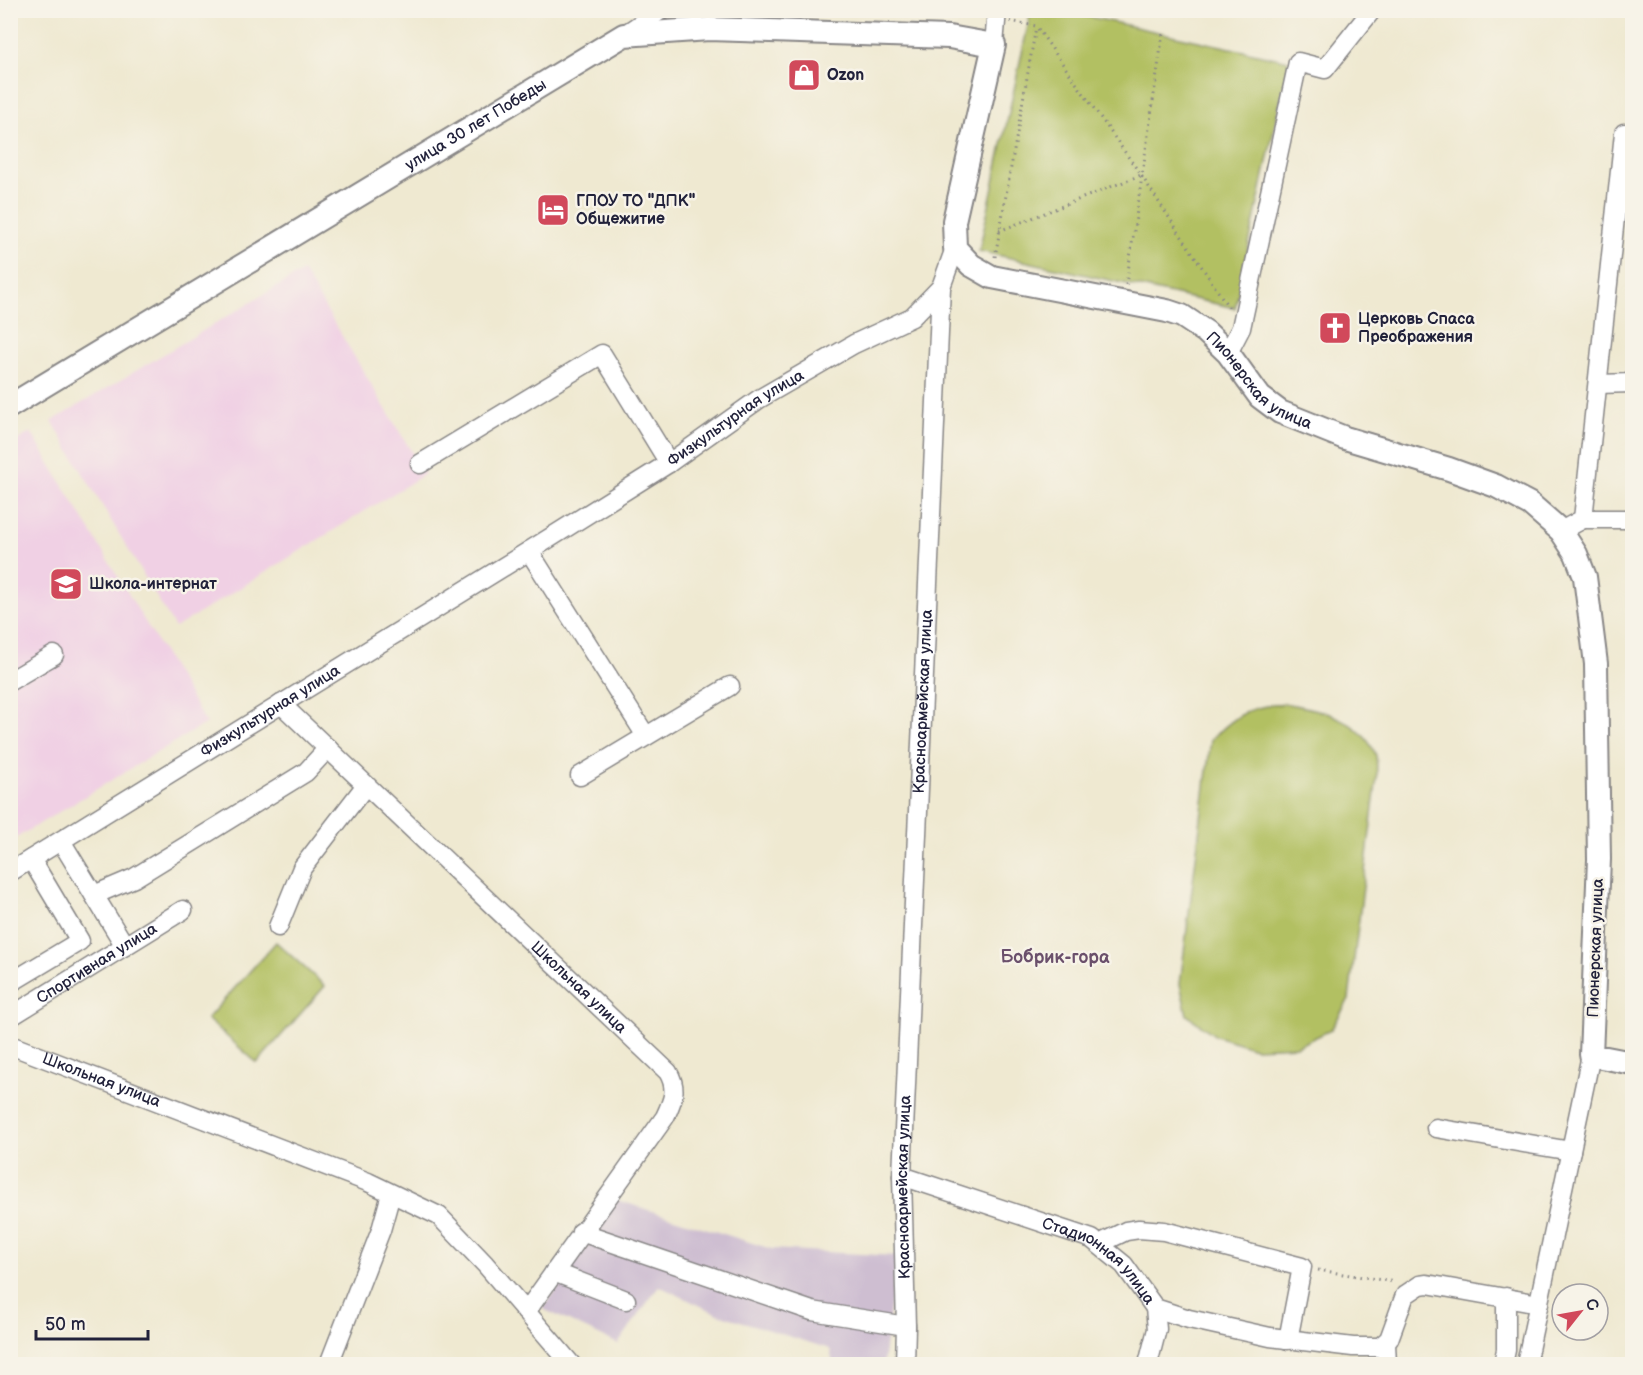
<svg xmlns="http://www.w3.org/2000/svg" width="1643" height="1375" viewBox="0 0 1643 1375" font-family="'Balsamiq Sans',sans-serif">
  <rect width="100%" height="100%" fill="#f7f3e8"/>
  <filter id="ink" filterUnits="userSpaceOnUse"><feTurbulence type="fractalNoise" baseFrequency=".0167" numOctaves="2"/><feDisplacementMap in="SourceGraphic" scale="12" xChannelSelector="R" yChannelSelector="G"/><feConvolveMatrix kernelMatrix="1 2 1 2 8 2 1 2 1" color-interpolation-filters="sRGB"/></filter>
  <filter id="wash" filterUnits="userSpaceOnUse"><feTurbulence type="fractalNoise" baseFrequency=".008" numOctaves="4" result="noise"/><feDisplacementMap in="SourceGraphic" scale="24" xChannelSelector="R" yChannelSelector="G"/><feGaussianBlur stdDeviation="1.35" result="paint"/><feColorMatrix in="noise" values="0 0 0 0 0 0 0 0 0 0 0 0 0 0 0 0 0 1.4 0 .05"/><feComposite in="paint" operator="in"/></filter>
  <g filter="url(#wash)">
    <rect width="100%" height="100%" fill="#efe9d1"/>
    <g fill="#f0d0e4">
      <path d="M303,271L425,474L175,628L52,421Z"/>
      <path d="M31,432L206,723L11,841L10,445Z"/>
    </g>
    <path fill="#cebed1" d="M617,1200L771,1249L897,1256L883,1364H833L830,1349L718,1314L659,1286L618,1344L543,1309Z"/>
    <g fill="#b2c062" stroke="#6a714e" stroke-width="1.5">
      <path d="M1031,11H1063L1289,61L1235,308L979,251Z"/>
      <path d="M1288,704C1321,709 1359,719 1375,753C1378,759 1376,769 1377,776L1349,999L1331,1030L1297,1046L1255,1048L1216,1036L1187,1015L1180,984L1211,739C1239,714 1249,705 1288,704Z"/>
      <path d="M276,942L325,986L257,1063L207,1019Z"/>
    </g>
  </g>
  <g filter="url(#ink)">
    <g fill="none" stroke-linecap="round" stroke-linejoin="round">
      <g stroke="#888686" stroke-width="21">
        <g id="minor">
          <path d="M624,35L661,10"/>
          <path d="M994,45L997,10"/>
          <path d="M1228,353L1241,328L1298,62L1325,69L1372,10"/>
          <path d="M1598,384L1632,383"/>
          <path d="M420,464L602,354L669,463"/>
          <path d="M1583,519H1632"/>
          <path d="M1561,531L1583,519L1624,133"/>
          <path d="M529,551L646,736"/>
          <path d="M10,681L54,655"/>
          <path id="s1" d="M281,704L668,1072C678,1089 673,1100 665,1117L526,1312"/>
          <path d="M580,776L730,686"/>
          <path d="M61,841L125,946"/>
          <path id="s2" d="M10,872L529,551L669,463L759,399L854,344L912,317L941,287"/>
          <path d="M94,895L134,878L306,772L328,748"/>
          <path d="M278,927L302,868L366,785"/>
          <path d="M10,983L80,941L31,859"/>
          <path id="s3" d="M10,1017L183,910"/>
          <path id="s4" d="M10,1045L368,1182L439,1216L485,1264L571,1364"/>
          <path d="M1436,1128L1571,1151"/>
          <path id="s5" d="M902,1176L1092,1239L1124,1265L1155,1308L1189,1319L1270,1337L1353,1347H1380L1389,1339L1405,1295L1420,1285L1427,1284L1539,1304"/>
          <path d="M581,1232L812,1311L906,1326"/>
          <path d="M1099,1244L1126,1231L1139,1229L1164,1231L1302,1267L1288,1340"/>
          <path d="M554,1272L626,1300"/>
          <path d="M1386,1344L1387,1364"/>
          <path d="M329,1364L381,1230L391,1194"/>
          <path id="s6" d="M905,1364L906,1326L902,1176L941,287L955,248"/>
          <path d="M1148,1364L1157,1329L1155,1308"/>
          <path d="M1503,1364L1506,1350V1297"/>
          <path d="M1526,1364L1591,1055"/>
        </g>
      </g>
      <g stroke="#888686" stroke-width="26">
        <g id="major">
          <path id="s7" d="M10,406L624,35L709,29L949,37L994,45L954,221L955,248L971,265L992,277L1167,311L1182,316L1206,332L1228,353L1260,397L1280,412L1345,438L1449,469L1496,486L1530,504L1561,531L1576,554L1585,577L1596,664L1599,859L1591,1055L1632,1063"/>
        </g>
      </g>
      <g stroke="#888686" stroke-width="3" stroke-dasharray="1.5 4.5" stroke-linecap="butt">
        <path d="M1010,21L1036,26L1141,175L1229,308"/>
        <path d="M999,231L1141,175"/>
        <path d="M995,257L1036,27"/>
        <path d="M1126,285L1163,33"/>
        <path d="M1318,1270L1395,1282"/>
      </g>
      <use href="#minor" stroke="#fff" stroke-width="18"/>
      <use href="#major" stroke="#fff" stroke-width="22"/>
    </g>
  </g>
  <defs>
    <g id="shop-square" transform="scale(1.725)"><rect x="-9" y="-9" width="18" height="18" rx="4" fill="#d1495b" stroke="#f7f3e8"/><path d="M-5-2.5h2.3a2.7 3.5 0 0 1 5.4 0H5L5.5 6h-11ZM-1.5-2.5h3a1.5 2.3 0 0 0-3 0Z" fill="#fff"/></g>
    <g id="hotel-square" transform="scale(1.725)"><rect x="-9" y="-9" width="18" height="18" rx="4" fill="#d1495b" stroke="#f7f3e8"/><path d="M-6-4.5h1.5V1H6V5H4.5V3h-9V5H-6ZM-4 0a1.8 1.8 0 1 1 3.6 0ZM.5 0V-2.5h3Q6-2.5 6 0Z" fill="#fff"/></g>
    <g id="church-square" transform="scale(1.725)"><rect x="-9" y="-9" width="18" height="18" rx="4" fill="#d1495b" stroke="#f7f3e8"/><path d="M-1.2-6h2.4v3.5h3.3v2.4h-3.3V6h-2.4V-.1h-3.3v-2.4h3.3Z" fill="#fff"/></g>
    <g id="school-square" transform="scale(1.725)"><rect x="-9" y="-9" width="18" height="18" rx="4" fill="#d1495b" stroke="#f7f3e8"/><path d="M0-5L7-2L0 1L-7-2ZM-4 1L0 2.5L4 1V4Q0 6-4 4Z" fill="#fff"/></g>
  </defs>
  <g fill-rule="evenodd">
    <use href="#shop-square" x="804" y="75"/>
    <use href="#hotel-square" x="553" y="210"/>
    <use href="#church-square" x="1335" y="328"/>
    <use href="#school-square" x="66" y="584"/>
  </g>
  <g text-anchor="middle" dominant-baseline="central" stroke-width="5" stroke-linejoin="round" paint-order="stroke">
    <g font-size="16" font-weight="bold" fill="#22223b" stroke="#f7f3e8" text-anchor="start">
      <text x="827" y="75">Ozon</text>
      <text x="576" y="201">ГПОУ ТО "ДПК"<tspan x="576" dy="18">Общежитие</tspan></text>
      <text x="1358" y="319">Церковь Спаса<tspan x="1358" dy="18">Преображения</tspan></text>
      <text x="89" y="584">Школа-интернат</text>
    </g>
    <g font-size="16" fill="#22223b" stroke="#f7f3e8">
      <text stroke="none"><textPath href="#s7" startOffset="544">улица 30 лет Победы</textPath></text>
      <text stroke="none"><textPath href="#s7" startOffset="1640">Пионерская улица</textPath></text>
      <text stroke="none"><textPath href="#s2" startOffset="856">Физкультурная улица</textPath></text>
      <text stroke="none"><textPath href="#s6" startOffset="663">Красноармейская улица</textPath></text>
      <text stroke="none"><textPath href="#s2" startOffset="306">Физкультурная улица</textPath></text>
      <text transform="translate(1596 948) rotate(-88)">Пионерская улица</text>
      <text stroke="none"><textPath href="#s3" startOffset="102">Спортивная улица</textPath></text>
      <text stroke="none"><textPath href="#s1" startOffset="411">Школьная улица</textPath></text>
      <text stroke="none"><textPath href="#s4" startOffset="98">Школьная улица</textPath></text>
      <text stroke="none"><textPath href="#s6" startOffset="177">Красноармейская улица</textPath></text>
      <text stroke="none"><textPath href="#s5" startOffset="218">Стадионная улица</textPath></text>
    </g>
    <g font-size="18" font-weight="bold" fill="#6b506c" stroke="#f7f3e8">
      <text x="1055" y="957">Бобрик-гора</text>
    </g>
  </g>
  <rect width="1643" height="1375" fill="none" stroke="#f7f3e8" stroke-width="36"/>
  <g transform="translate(1580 1312) rotate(59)"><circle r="28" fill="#f7f3e8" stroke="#a29fa3" stroke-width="1.5"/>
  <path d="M0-4.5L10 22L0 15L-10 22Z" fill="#d1495b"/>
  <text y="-9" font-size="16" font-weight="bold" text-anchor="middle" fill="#22223b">С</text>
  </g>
  <path d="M36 1330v9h112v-9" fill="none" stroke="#22223b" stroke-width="3"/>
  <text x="45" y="1330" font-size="18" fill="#22223b" stroke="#f7f3e8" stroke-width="4.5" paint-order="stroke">50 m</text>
</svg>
